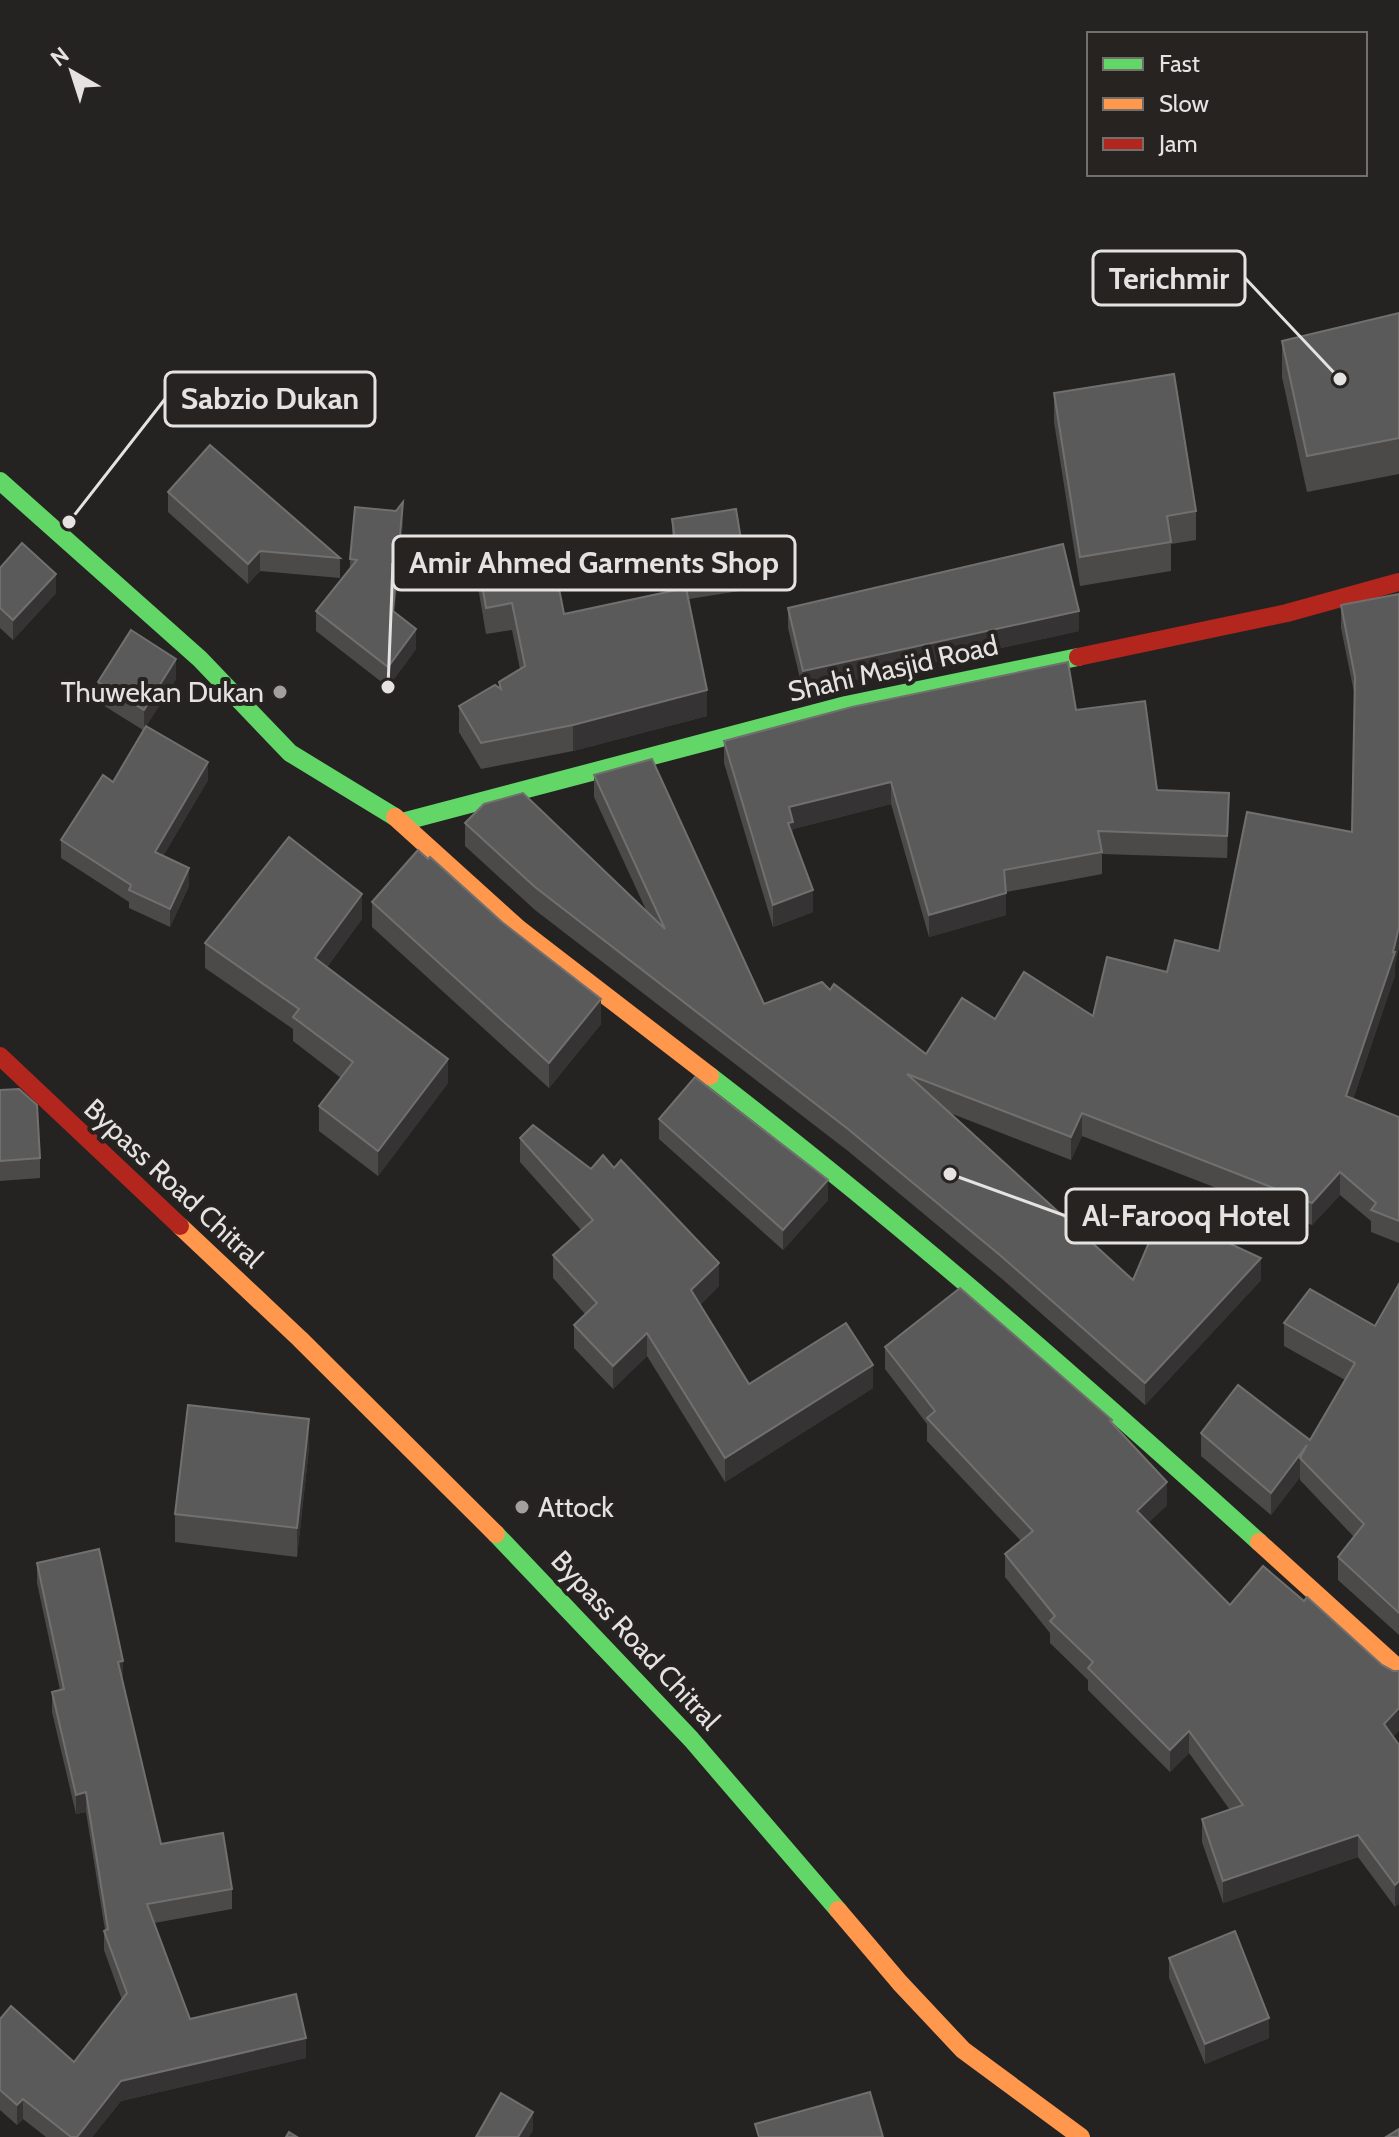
<svg xmlns="http://www.w3.org/2000/svg" width="1399" height="2137" viewBox="0 0 1399 2137" font-family="Cabin,sans-serif">
  <rect width="100%" height="100%" fill="#252322"/>
  <g fill="none" stroke-linecap="round" stroke-linejoin="round">
    <g stroke="#63d668" stroke-width="18">
      <path d="M0,481L200,659L290,753L395,817"/>
      <path d="M402,822L846,705L1078,657"/>
      <path d="M710,1076C901,1223 1081,1381 1259,1542"/>
      <path d="M496,1534L691,1739L838,1910"/>
    </g>
    <g stroke="#ff974d" stroke-width="18">
      <path d="M395,817L519,929L710,1076"/>
      <path d="M180,1226L300,1339L496,1534"/>
      <path d="M1259,1542L1399,1669"/>
      <path d="M838,1910L900,1983L963,2050L1081,2137"/>
    </g>
    <g stroke="#b3261e" stroke-width="18">
      <path d="M1078,657L1287,613L1399,582"/>
      <path d="M0,1056L180,1226"/>
    </g>
  </g>
  <g fill="#4b4a49">
    <path d="M1399,313V474L1307,492L1282,377V341Z"/>
    <path d="M1054,393L1196,511V540L1171,544V571L1080,586L1054,422Z"/>
    <path d="M168,492L340,558V578L260,571L248,584L168,512Z"/>
    <path d="M672,519L746,570V590L689,599L707,716L573,751L481,769L459,732V706L499,688V682L520,669L512,630L486,634L478,587V561L564,614L680,590L672,539Z"/>
    <path d="M403,522L394,612L416,649L388,687L316,631V611L350,569V559Z"/>
    <path d="M0,568L56,593L13,640L0,628Z"/>
    <path d="M1399,594L1395,975L1353,1099L1399,1117V1243L1371,1232V1221L1340,1195L1312,1225L1082,1136L1071,1160L950,1113L1133,1280H1261L1145,1405L1001,1278L848,1151L535,910L465,846V823L647,912L594,797V775L764,1004L830,990L926,1054L995,1019L1093,1016L1167,972L1219,951L1352,832L1355,697L1341,628V605Z"/>
    <path d="M788,608L1079,631L803,691L788,628Z"/>
    <path d="M176,679L146,726L208,780L163,856L189,886L170,927L129,908V902L61,858V840L113,782L143,730L98,702V682Z"/>
    <path d="M1076,710L1157,790L1229,816L1227,858L1102,854V874L1006,892V915L929,937L891,804L793,829V837L813,912L773,927L724,763V741Z"/>
    <path d="M372,902L601,1024L549,1088L372,927Z"/>
    <path d="M362,919L327,967L448,1083L378,1176L319,1131V1106L341,1078L293,1041V1029L205,968V943Z"/>
    <path d="M0,1090L40,1158V1178L0,1181Z"/>
    <path d="M659,1119L828,1200L783,1250L659,1139Z"/>
    <path d="M520,1138L719,1286L700,1305L749,1384L873,1388L725,1482L647,1356L613,1389L574,1348V1325L585,1314L553,1278V1255L581,1230L520,1162Z"/>
    <path d="M1399,1284V1635L1338,1580V1557L1354,1537L1300,1480V1477L1271,1515L1201,1456V1433L1310,1440L1345,1380L1284,1346V1323L1375,1326Z"/>
    <path d="M885,1347L1112,1423L1167,1505L1148,1523L1230,1605L1382,1665L1393,1671V1737L1399,1745L1395,1907L1358,1857L1223,1903L1202,1842V1819L1230,1810L1189,1753L1170,1772L1088,1690V1680L1050,1643V1633L1005,1577V1554L1021,1541L927,1441V1424L885,1369Z"/>
    <path d="M309,1448L297,1557L175,1542V1514Z"/>
    <path d="M37,1563L122,1681L161,1844L232,1889V1909L154,1923L190,2019L306,2058L121,2101L92,2137H46L23,2119L17,2125L0,2110V2019L74,2062L122,2000L104,1950V1931L105,1930L86,1812L76,1814L52,1712V1692L60,1690L37,1583Z"/>
    <path d="M1169,1958L1269,2038L1205,2064L1169,1978Z"/>
  </g>
  <g fill="#353333">
    <path d="M403,502V522L393,631V611Z"/>
    <path d="M260,551V571L248,584V564Z"/>
    <path d="M56,574V593L13,640V620Z"/>
    <path d="M1079,611V631L803,691V671Z"/>
    <path d="M416,629V649L388,687V667Z"/>
    <path d="M176,659V679L144,730V710Z"/>
    <path d="M707,690V716L573,751V725Z"/>
    <path d="M208,762V780L155,870V852Z"/>
    <path d="M891,782V804L793,829V844L788,846L789,807Z"/>
    <path d="M1229,793V816L1227,858V836Z"/>
    <path d="M189,868V886L170,927V909Z"/>
    <path d="M813,890V912L773,927V905Z"/>
    <path d="M1006,893V915L929,937V915Z"/>
    <path d="M362,894V919L315,983V958Z"/>
    <path d="M1399,927V949L1395,966V975L1346,1119V1096L1393,952Z"/>
    <path d="M601,999V1024L549,1088V1063Z"/>
    <path d="M448,1059V1083L378,1176V1151Z"/>
    <path d="M1082,1113V1136L1071,1160V1137Z"/>
    <path d="M1340,1172V1195L1312,1225V1203Z"/>
    <path d="M828,1180V1200L783,1250V1230Z"/>
    <path d="M1261,1258V1280L1145,1405V1383Z"/>
    <path d="M719,1263V1286L691,1314V1290Z"/>
    <path d="M647,1333V1356L613,1389V1366Z"/>
    <path d="M873,1365V1388L725,1482V1458Z"/>
    <path d="M309,1419V1448L297,1557V1528Z"/>
    <path d="M1307,1445L1300,1458V1477L1271,1515V1493Z"/>
    <path d="M1167,1482V1505L1137,1534V1511Z"/>
    <path d="M123,1661V1681L118,1662Z"/>
    <path d="M1399,1708V1731L1384,1746V1724Z"/>
    <path d="M1189,1731V1753L1170,1772V1750Z"/>
    <path d="M86,1792V1812L76,1814V1795Z"/>
    <path d="M1358,1835V1857L1223,1903V1881Z"/>
    <path d="M1399,1881V1904L1395,1907V1885Z"/>
    <path d="M1269,2018V2038L1205,2064V2044Z"/>
    <path d="M306,2038V2058L121,2101L92,2137H77L121,2081Z"/>
    <path d="M23,2099V2119L17,2125V2105Z"/>
    <path d="M533,2112V2131L529,2137H518Z"/>
  </g>
  <g fill="#5b5a5a" stroke="#71706f" stroke-width="2">
    <path d="M1399,313V438L1307,456L1282,341Z"/>
    <path d="M1174,374L1196,511L1167,516L1171,542L1080,557L1054,393Z"/>
    <path d="M210,445L340,558L260,551L248,564L168,492Z"/>
    <path d="M403,502L393,611L416,629L388,667L316,611L357,560L350,559L355,507L396,511Z"/>
    <path d="M736,509L746,570L681,580L672,519Z"/>
    <path d="M22,543L56,574L13,620L0,608V568Z"/>
    <path d="M1063,544L1079,611L803,671L788,608Z"/>
    <path d="M551,548L564,614L686,588L707,690L573,725L481,743L459,706L495,685L501,689L499,682L525,666L512,603L486,608L478,561Z"/>
    <path d="M1399,594V927L1393,952H1395L1346,1096L1399,1117V1221L1371,1210L1376,1203L1340,1172L1312,1203L1082,1113L1071,1137L907,1074L1133,1280L1162,1212L1261,1258L1145,1383L1001,1256L848,1129L535,887L465,823L484,804L523,793L665,929L594,775L652,759L764,1004L822,982L830,990L834,984L926,1054L962,998L995,1019L1024,972L1093,1016L1107,957L1167,972L1175,940L1219,951L1247,812L1352,832L1355,677L1341,605Z"/>
    <path d="M131,630L176,659L144,710L98,682Z"/>
    <path d="M1068,662L1076,710L1145,701L1157,790L1229,793L1227,836L1098,831L1102,852L1004,870L1006,893L929,915L891,782L789,807L793,822L788,823L813,890L773,905L724,741L852,707Z"/>
    <path d="M146,726L208,762L155,852L189,868L170,909L129,890L131,885L61,840L103,775L113,782Z"/>
    <path d="M289,837L362,894L315,958L448,1059L378,1151L319,1106L353,1062L293,1017L299,1009L205,943Z"/>
    <path d="M418,850L428,859L430,857L502,922L601,999L549,1063L372,902Z"/>
    <path d="M695,1077L828,1180L783,1230L659,1119Z"/>
    <path d="M19,1089L37,1105L40,1158L0,1161V1090Z"/>
    <path d="M533,1125L591,1169L603,1155L614,1168L621,1160L719,1263L691,1290L749,1384L846,1323L873,1365L725,1458L647,1333L613,1366L574,1325L597,1303L553,1255L593,1220L520,1138Z"/>
    <path d="M1399,1284V1613L1338,1557L1364,1524L1300,1458L1307,1445L1271,1493L1201,1433L1238,1385L1310,1440L1355,1363L1284,1323L1310,1289L1375,1326Z"/>
    <path d="M960,1288L1112,1420L1110,1421L1167,1482L1137,1511L1230,1605L1263,1566L1304,1601L1307,1597L1382,1665L1393,1671H1399V1708L1384,1724L1399,1745V1881L1395,1885L1358,1835L1223,1881L1202,1819L1243,1805L1189,1731L1170,1750L1088,1668L1093,1662L1050,1621L1055,1616L1005,1554L1033,1531L927,1418L935,1411L885,1347Z"/>
    <path d="M188,1405L309,1419L297,1528L175,1514Z"/>
    <path d="M99,1549L123,1661L118,1662L161,1844L223,1833L232,1889L147,1904L190,2019L296,1994L306,2038L121,2081L77,2137H71L23,2099L17,2105L0,2090V2019L11,2006L74,2062L127,1993L104,1931L108,1929L86,1792L76,1795L52,1692L64,1689L37,1563Z"/>
    <path d="M1235,1931L1269,2018L1205,2044L1169,1958Z"/>
    <path d="M870,2092L883,2137H759L755,2124Z"/>
    <path d="M501,2093L533,2112L518,2137H476Z"/>
    <path d="M1399,2129V2137H1386Z"/>
    <path d="M289,2132L297,2137H286Z"/>
  </g>
  <g fill="#a2a09e" stroke="#262321" stroke-width="3">
    <circle cx="280" cy="692" r="8"/>
    <circle cx="522" cy="1507" r="8"/>
  </g>
  <g text-anchor="middle" dominant-baseline="central" stroke-width="8" stroke-linejoin="round" paint-order="stroke">
    <g font-size="28" fill="#e5e3e1" stroke="#262321">
      <text transform="translate(893 668) rotate(-13)">Shahi Masjid Road</text>
      <text transform="translate(174 1183) rotate(43)">Bypass Road Chitral</text>
      <text transform="translate(636 1640) rotate(47)">Bypass Road Chitral</text>
    </g>
    <g font-size="28" fill="#e5e3e1" stroke="#262321" text-anchor="end">
      <text x="264" y="692">Thuwekan Dukan</text>
      <text x="538" y="1507" text-anchor="start">Attock</text>
    </g>
  </g>
  <path fill="none" stroke="#e5e3e1" stroke-width="3" d="M1340 379L1245 278M69 522L165 399M388 687L393 563M950 1174L1066 1216"/>
  <g fill="#e5e3e1" stroke="#262321" stroke-width="3">
    <circle cx="1340" cy="379" r="8"/>
    <circle cx="69" cy="522" r="8"/>
    <circle cx="388" cy="687" r="8"/>
    <circle cx="950" cy="1174" r="8"/>
  </g>
  <g fill="#262321" stroke="#e5e3e1" stroke-width="3">
    <rect x="1093" y="251" width="152" height="54" rx="8"/>
    <rect x="165" y="372" width="210" height="54" rx="8"/>
    <rect x="393" y="536" width="402" height="54" rx="8"/>
    <rect x="1066" y="1189" width="241" height="54" rx="8"/>
  </g>
  <g font-size="30" text-anchor="middle" font-weight="bold" fill="#e5e3e1">
    <text x="1169" y="289">Terichmir</text>
    <text x="270" y="409">Sabzio Dukan</text>
    <text x="594" y="573">Amir Ahmed Garments Shop</text>
    <text x="1186" y="1226">Al-Farooq Hotel</text>
  </g>
  <rect x="1087" y="32" width="280" height="144" fill="#262321" stroke="#72706e" stroke-width="2"/>
  <rect x="1103" y="58" width="40" height="12" fill="#63d668" stroke="#72706e" stroke-width="2"/>
  <text x="1159" y="72" font-size="24" fill="#e5e3e1">Fast</text>
  <rect x="1103" y="98" width="40" height="12" fill="#ff974d" stroke="#72706e" stroke-width="2"/>
  <text x="1159" y="112" font-size="24" fill="#e5e3e1">Slow</text>
  <rect x="1103" y="138" width="40" height="12" fill="#b3261e" stroke="#72706e" stroke-width="2"/>
  <text x="1159" y="152" font-size="24" fill="#e5e3e1">Jam</text>
  <g transform="translate(72 72) rotate(321)" stroke="#262321" stroke-width="6" paint-order="stroke">
  <path d="M0-6L14 30L0 20L-14 30Z" fill="#e5e3e1"/>
  <text y="-12" font-size="22" font-weight="bold" text-anchor="middle" fill="#e5e3e1">N</text>
  </g>
</svg>
